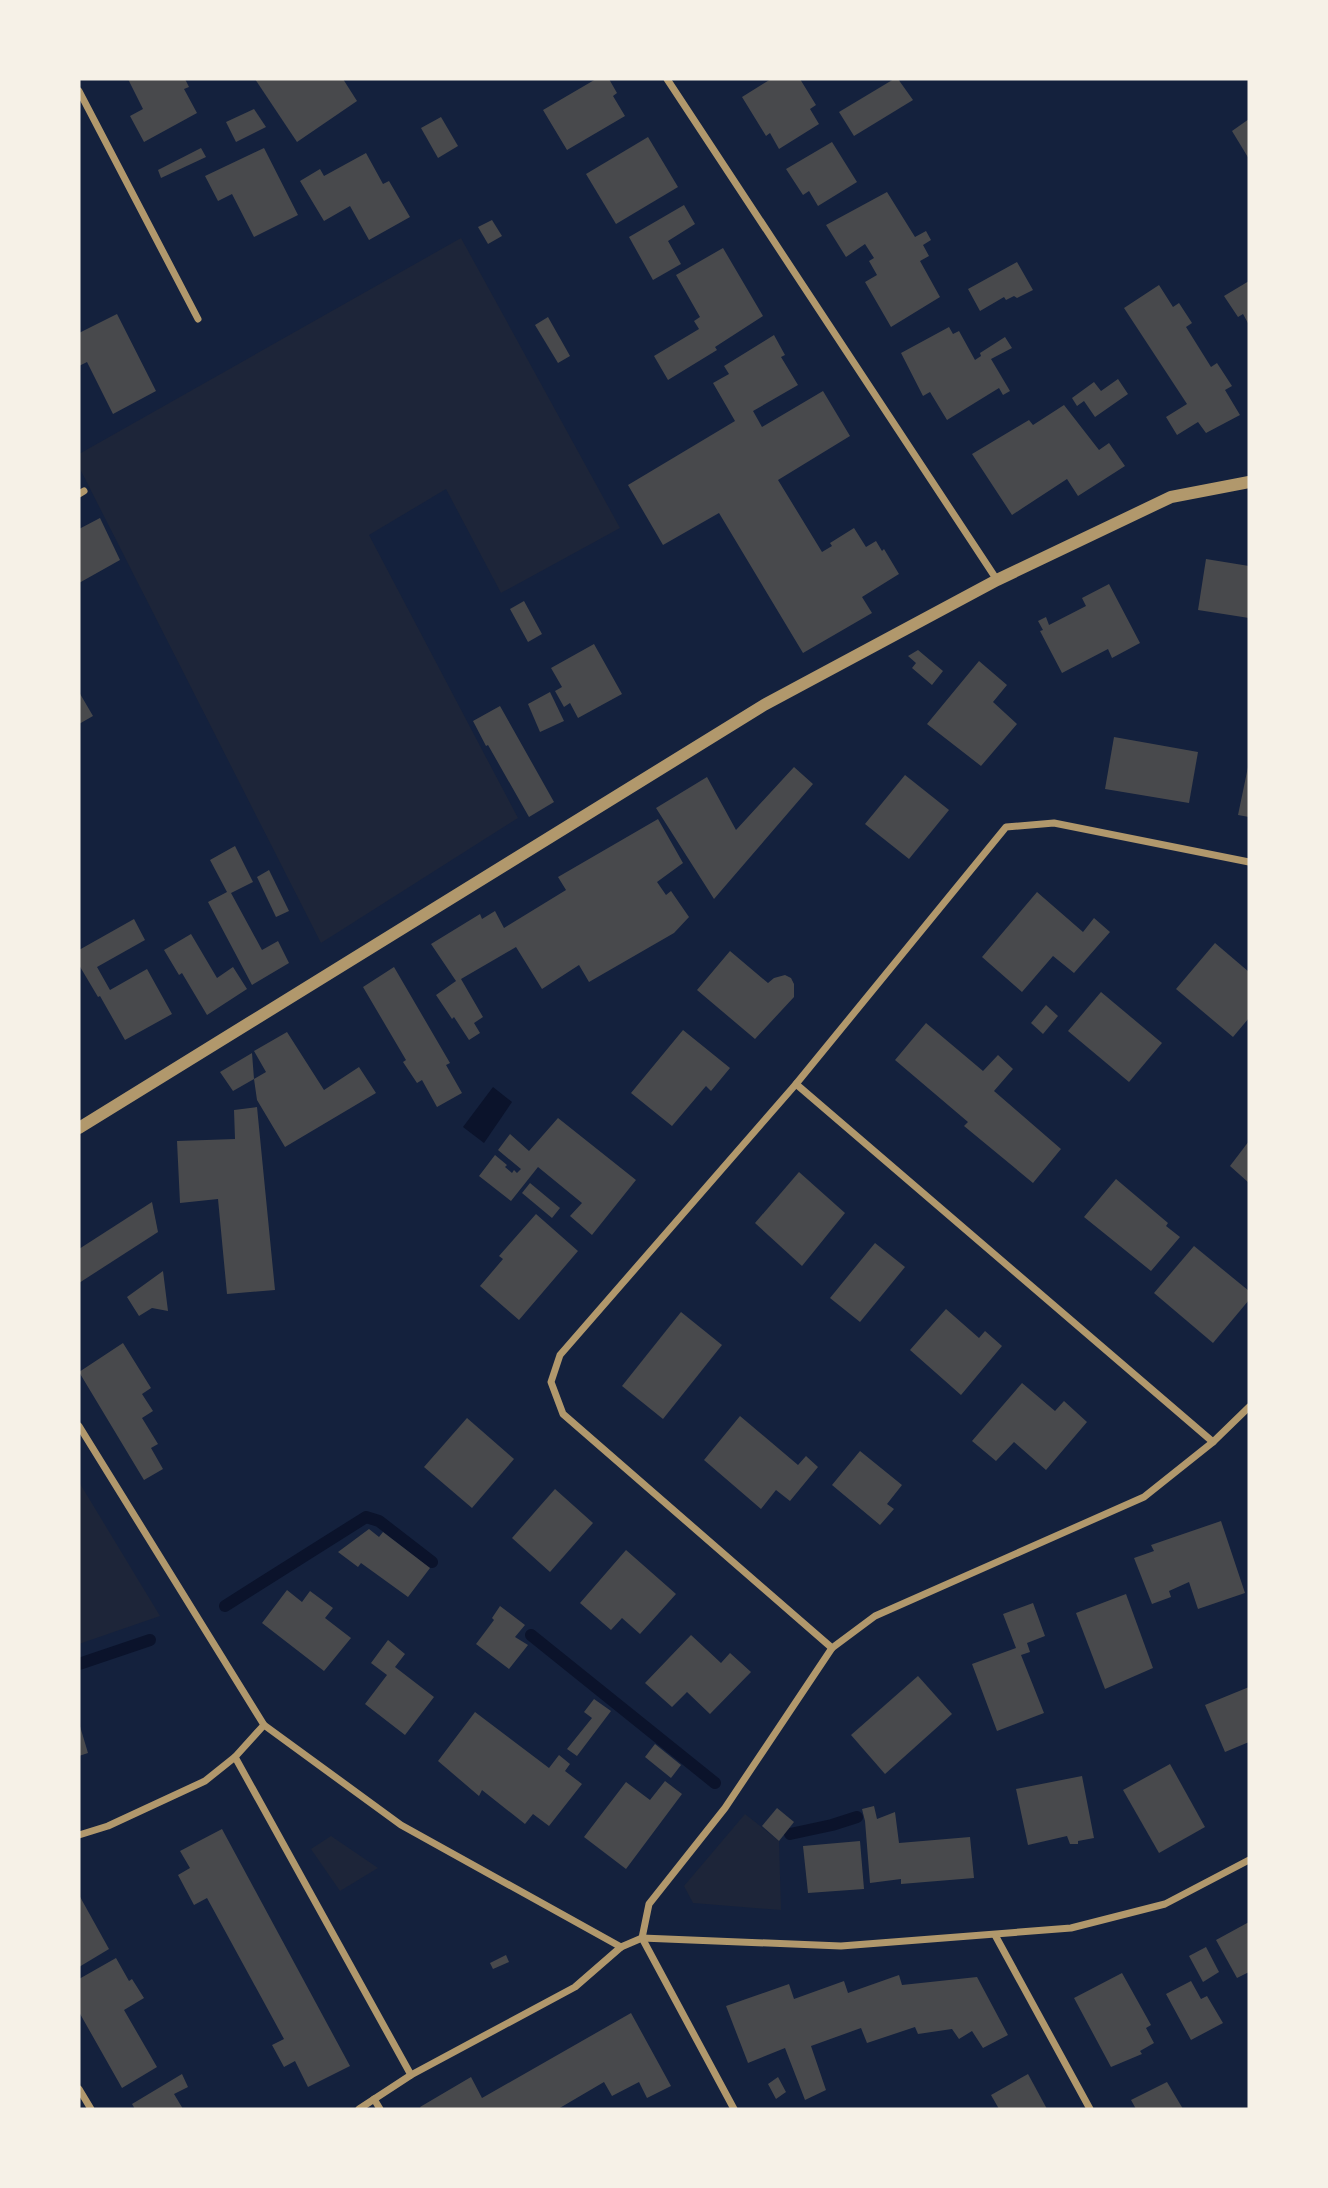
<svg xmlns="http://www.w3.org/2000/svg" width="1328" height="2188" viewBox="0 0 1328 2188" font-family="'Libre Baskerville',serif">
  <rect width="100%" height="100%" fill="#14213d"/>
  <g fill="#1d2539">
    <path d="M461,238L620,528L501,593L446,489L369,535L518,818L321,943L79,467V454Z"/>
    <path d="M79,1482L160,1616L79,1644Z"/>
    <path d="M745,1814L779,1841L781,1910L693,1903L684,1886Z"/>
    <path d="M331,1836L378,1868L340,1891L311,1849Z"/>
  </g>
  <path fill="#0b132b" d="M493,1087L512,1102L484,1143L463,1127Z"/>
  <g fill="none" stroke-linecap="round" stroke-linejoin="round">
    <g stroke="#0b132b" stroke-width="12">
      <path d="M225,1606L366,1517L379,1521L432,1562"/>
      <path d="M531,1635L715,1783"/>
      <path d="M79,1664L150,1640"/>
      <path d="M790,1834L832,1825L857,1817"/>
    </g>
  </g>
  <g fill="#48494c">
    <path d="M128,79H185L189,87L184,89L197,113L144,142L130,116L143,109Z"/>
    <path d="M255,79H343L357,101L297,142Z"/>
    <path d="M596,79H609L617,93L613,96L625,116L567,150L543,110Z"/>
    <path d="M771,79H800L816,105L810,109L819,124L779,149L770,133L766,136L742,97Z"/>
    <path d="M894,79H898L913,100L854,136L839,112Z"/>
    <path d="M254,109L266,127L236,142L226,122Z"/>
    <path d="M441,117L458,146L438,158L421,128Z"/>
    <path d="M1249,119V159L1232,131Z"/>
    <path d="M648,137L678,187L616,224L586,174Z"/>
    <path d="M832,142L857,182L818,206L809,191L803,195L786,169Z"/>
    <path d="M201,148L206,157L161,178L158,170Z"/>
    <path d="M264,148L298,215L254,237L232,194L218,201L205,176Z"/>
    <path d="M366,153L383,184L389,181L410,217L369,240L350,206L324,221L300,181L320,169L324,176Z"/>
    <path d="M887,192L915,237L926,231L931,240L923,245L929,256L920,261L940,297L891,327L865,282L877,275L869,261L874,258L865,244L846,257L826,225Z"/>
    <path d="M684,205L695,224L668,241L681,264L653,280L629,237Z"/>
    <path d="M492,220L502,236L488,244L478,227Z"/>
    <path d="M723,248L763,316L715,347L717,350L668,380L654,356L699,329L694,321L700,317L676,275Z"/>
    <path d="M1017,262L1033,290L1017,298L1014,296L1006,300L1004,297L980,311L968,289Z"/>
    <path d="M1249,281V325L1243,314L1238,317L1224,296Z"/>
    <path d="M1159,285L1173,307L1179,303L1192,323L1186,327L1211,367L1217,363L1232,386L1225,390L1240,415L1206,433L1198,422L1177,435L1166,417L1187,404L1124,308Z"/>
    <path d="M117,314L156,391L113,414L87,362L79,366V333Z"/>
    <path d="M548,317L570,356L558,363L535,325Z"/>
    <path d="M949,327L953,334L959,331L975,360L981,356L980,353L1005,337L1012,348L991,359L1010,391L1003,395L999,388L947,420L930,392L923,396L901,353Z"/>
    <path d="M774,335L785,355L781,357L798,385L753,411L762,427L823,391L850,436L778,480L822,552L832,546L830,543L854,528L866,547L876,541L882,551L884,549L899,574L862,597L872,613L803,653L719,513L663,545L628,485L735,421L713,383L729,374L724,366Z"/>
    <path d="M1118,379L1128,394L1095,417L1084,401L1077,406L1072,398L1094,382L1101,391Z"/>
    <path d="M1064,405L1099,450L1109,443L1125,466L1078,496L1067,479L1012,515L972,454L1029,420L1033,425Z"/>
    <path d="M100,518L120,560L79,583V529Z"/>
    <path d="M1206,559L1249,566V618L1198,610Z"/>
    <path d="M1109,584L1140,643L1112,658L1108,649L1062,673L1040,631L1043,630L1038,621L1046,617L1049,625L1086,606L1082,598Z"/>
    <path d="M524,601L542,634L528,642L510,609Z"/>
    <path d="M594,644L622,694L578,718L570,703L564,707L555,691L562,687L551,668Z"/>
    <path d="M918,650L943,671L932,685L912,668L916,663L908,656Z"/>
    <path d="M979,661L1007,685L993,702L1017,724L981,766L927,724Z"/>
    <path d="M79,692L93,716L79,724Z"/>
    <path d="M550,692L564,721L540,732L528,704Z"/>
    <path d="M500,706L554,802L529,817L488,745L486,746L473,721Z"/>
    <path d="M1114,737L1198,752L1189,803L1105,789Z"/>
    <path d="M794,767L813,784L714,899L656,808L707,777L736,830Z"/>
    <path d="M1248,767H1249V817L1238,815Z"/>
    <path d="M905,775L949,810L909,859L865,824Z"/>
    <path d="M658,819L683,863L657,882L666,895L671,891L689,917L674,933L589,982L579,965L542,989L516,947L461,979L483,1017L474,1023L480,1033L469,1040L454,1017L452,1019L436,995L456,981L431,944L480,914L482,919L495,911L504,928L566,890L558,877Z"/>
    <path d="M235,846L253,882L231,893L262,950L278,941L289,963L252,985L208,902L227,892L210,860Z"/>
    <path d="M269,870L289,911L276,917L257,877Z"/>
    <path d="M1037,892L1083,932L1094,918L1110,932L1074,973L1053,956L1022,992L982,957Z"/>
    <path d="M134,919L145,940L97,967L110,990L147,969L172,1014L125,1040L100,996L98,997L79,965V950Z"/>
    <path d="M191,934L217,978L233,967L247,989L207,1015L182,973L179,975L164,950Z"/>
    <path d="M1215,943L1249,972V1018L1233,1037L1176,989Z"/>
    <path d="M730,951L768,983L774,978L785,975L791,978L794,984V997L755,1039L697,990Z"/>
    <path d="M394,967L450,1063L446,1065L462,1093L437,1107L422,1080L417,1083L403,1062L406,1060L363,987Z"/>
    <path d="M1101,992L1162,1043L1129,1082L1068,1031Z"/>
    <path d="M1046,1005L1058,1016L1043,1034L1031,1023Z"/>
    <path d="M926,1023L983,1071L998,1055L1013,1069L994,1091L1061,1149L1033,1183L964,1126L968,1122L895,1060Z"/>
    <path d="M683,1030L730,1068L711,1091L706,1086L672,1126L631,1093Z"/>
    <path d="M287,1032L324,1090L359,1067L376,1093L285,1147L257,1100L254,1079L233,1091L220,1072L252,1053L254,1079L266,1072L254,1051Z"/>
    <path d="M257,1107L275,1290L227,1294L218,1199L180,1203L177,1141L235,1139L234,1110Z"/>
    <path d="M558,1118L636,1180L592,1235L570,1216L582,1203L538,1167L511,1201L479,1176L495,1155L507,1165L505,1167L512,1173L514,1170L517,1173L521,1169L498,1150L510,1134L529,1151Z"/>
    <path d="M1249,1141V1183L1230,1166Z"/>
    <path d="M799,1172L845,1213L802,1266L755,1223Z"/>
    <path d="M1116,1179L1168,1223L1166,1226L1180,1237L1151,1271L1084,1217Z"/>
    <path d="M530,1183L560,1208L552,1218L522,1193Z"/>
    <path d="M152,1202L158,1232L79,1283V1249Z"/>
    <path d="M536,1214L578,1251L519,1320L480,1286L503,1259L499,1256Z"/>
    <path d="M875,1243L905,1267L860,1322L830,1298Z"/>
    <path d="M1194,1246L1249,1291V1300L1213,1343L1154,1293Z"/>
    <path d="M163,1271L168,1311L152,1308L139,1316L127,1297Z"/>
    <path d="M946,1309L979,1338L985,1331L1002,1346L961,1395L910,1350Z"/>
    <path d="M681,1312L722,1345L663,1419L622,1386Z"/>
    <path d="M123,1343L151,1388L142,1394L153,1411L142,1418L158,1444L151,1448L163,1469L144,1480L79,1372Z"/>
    <path d="M1022,1383L1055,1411L1064,1401L1087,1422L1046,1470L1014,1442L996,1461L972,1441Z"/>
    <path d="M740,1416L798,1465L806,1456L818,1467L790,1501L776,1490L761,1509L704,1460Z"/>
    <path d="M467,1418L514,1459L472,1508L424,1467Z"/>
    <path d="M860,1451L902,1485L887,1504L894,1509L880,1525L832,1485Z"/>
    <path d="M555,1489L593,1523L550,1572L512,1538Z"/>
    <path d="M1221,1521L1245,1593L1198,1609L1189,1582L1169,1591L1171,1597L1152,1604L1134,1558L1154,1551L1151,1545Z"/>
    <path d="M369,1529L379,1537L383,1532L430,1568L408,1597L361,1563L358,1567L338,1552Z"/>
    <path d="M626,1550L676,1594L640,1634L622,1618L611,1630L580,1603Z"/>
    <path d="M287,1590L302,1602L310,1591L333,1608L325,1618L351,1638L324,1671L262,1623Z"/>
    <path d="M1126,1594L1153,1668L1105,1689L1076,1613Z"/>
    <path d="M1033,1603L1045,1636L1027,1643L1030,1652L1021,1655L1044,1713L997,1731L972,1664L1016,1648L1003,1614Z"/>
    <path d="M500,1606L525,1625L515,1637L528,1645L509,1669L476,1644L494,1620L492,1618Z"/>
    <path d="M691,1635L721,1663L730,1653L751,1672L710,1714L687,1692L672,1707L645,1683Z"/>
    <path d="M388,1640L405,1654L395,1667L434,1697L405,1735L365,1704L387,1675L371,1663Z"/>
    <path d="M918,1676L952,1714L885,1774L851,1735Z"/>
    <path d="M1249,1687V1742L1225,1752L1205,1705Z"/>
    <path d="M594,1699L611,1711L577,1756L567,1749L592,1718L584,1712Z"/>
    <path d="M475,1712L549,1768L559,1755L570,1764L565,1771L582,1784L549,1826L533,1814L525,1824L482,1790L479,1796L438,1761Z"/>
    <path d="M79,1723L88,1753L79,1756Z"/>
    <path d="M655,1744L681,1765L671,1778L645,1757Z"/>
    <path d="M1170,1764L1205,1827L1159,1853L1123,1790Z"/>
    <path d="M1082,1776L1094,1838L1078,1841V1844H1070L1067,1836L1028,1845L1016,1789Z"/>
    <path d="M665,1781L682,1794L626,1869L584,1837L626,1782L650,1800Z"/>
    <path d="M874,1806L877,1819L895,1812L899,1843L970,1837L974,1878L901,1884V1879L870,1883L865,1821L862,1809Z"/>
    <path d="M777,1808L794,1822L779,1841L762,1826Z"/>
    <path d="M222,1829L350,2066L308,2087L295,2061L284,2067L272,2045L284,2039L207,1898L194,1905L178,1875L190,1868L180,1851Z"/>
    <path d="M860,1841L864,1889L808,1893L803,1846Z"/>
    <path d="M79,1895L109,1949L79,1967Z"/>
    <path d="M1249,1922V1972L1237,1978L1216,1940Z"/>
    <path d="M1206,1947L1219,1972L1203,1982L1189,1956Z"/>
    <path d="M506,1955L509,1962L493,1969L490,1963Z"/>
    <path d="M116,1958L129,1981L132,1979L144,1998L124,2010L157,2067L122,2088L79,2012V1979Z"/>
    <path d="M1122,1973L1151,2025L1146,2028L1154,2043L1140,2051L1142,2054L1111,2067L1074,1998Z"/>
    <path d="M899,1975L902,1985L977,1977L1008,2035L983,2048L972,2031L959,2039L952,2029L918,2034L915,2027L867,2043L861,2028L811,2046L826,2090L805,2100L785,2048L748,2063L726,2006L789,1984L794,1999L844,1981L848,1993Z"/>
    <path d="M1191,1981L1201,1999L1207,1996L1223,2023L1191,2040L1166,1994Z"/>
    <path d="M631,2013L671,2086L647,2098L639,2082L612,2096L604,2082L558,2109H421L420,2107L471,2077L482,2098Z"/>
    <path d="M182,2074L188,2087L174,2094L183,2109H135L132,2104Z"/>
    <path d="M1028,2074L1047,2109H999L991,2095Z"/>
    <path d="M778,2077L786,2092L776,2099L768,2084Z"/>
    <path d="M1167,2082L1183,2109H1136L1131,2100Z"/>
  </g>
  <g fill="none" stroke-linecap="round" stroke-linejoin="round">
    <g stroke="#b1986c" stroke-width="7">
      <path d="M667,79L997,580"/>
      <path d="M79,91L198,319"/>
      <path d="M79,494L84,491"/>
      <path d="M1249,862L1054,823L1006,827L796,1084L560,1355L551,1382L563,1414L832,1648L875,1616L1144,1497L1213,1442L1249,1407"/>
      <path d="M796,1084L1213,1442"/>
      <path d="M79,1426L264,1725L401,1825L621,1947"/>
      <path d="M264,1725L235,1757L411,2075"/>
      <path d="M79,1835L108,1826L205,1781L235,1757"/>
      <path d="M995,1935L1090,2109"/>
      <path d="M79,2089L91,2109"/>
      <path d="M374,2099L380,2109"/>
      <path d="M359,2109L411,2075L575,1987L621,1947L642,1938L841,1946L1071,1928L1165,1904L1249,1860"/>
      <path d="M734,2109L642,1938L649,1904L725,1808L832,1648"/>
    </g>
    <path stroke="#b1986c" stroke-width="12" d="M79,1128L764,705L997,580L1171,497L1249,482"/>
  </g>
  <rect width="1328" height="2188" fill="none" stroke="#f6f1e7" stroke-width="161"/>
</svg>
